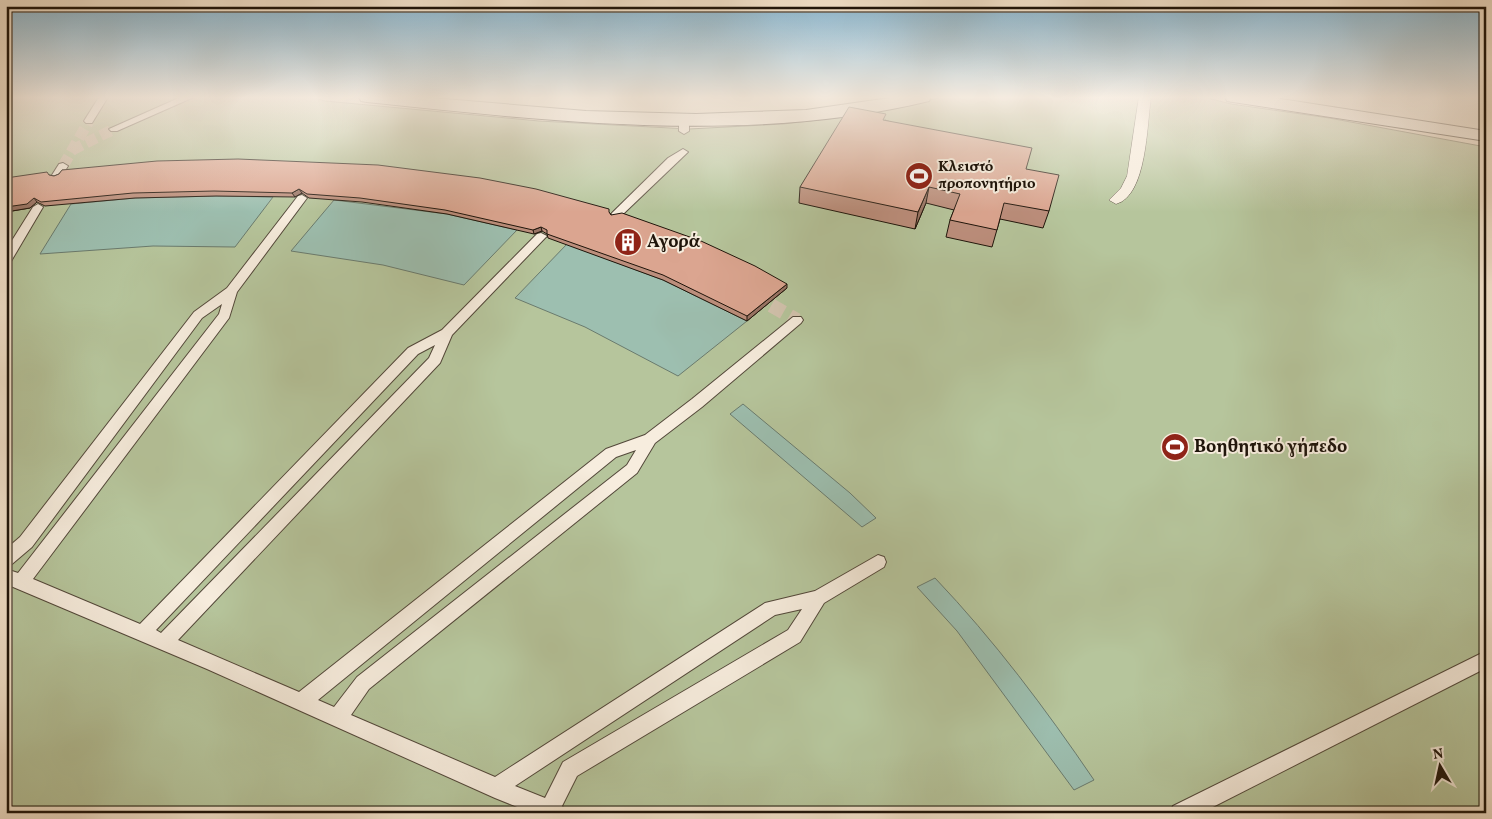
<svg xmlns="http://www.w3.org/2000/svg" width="1492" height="819" viewBox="0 0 1492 819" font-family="Vollkorn,serif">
  <rect width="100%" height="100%" fill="#f3e3cc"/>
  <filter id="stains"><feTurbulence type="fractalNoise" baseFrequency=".004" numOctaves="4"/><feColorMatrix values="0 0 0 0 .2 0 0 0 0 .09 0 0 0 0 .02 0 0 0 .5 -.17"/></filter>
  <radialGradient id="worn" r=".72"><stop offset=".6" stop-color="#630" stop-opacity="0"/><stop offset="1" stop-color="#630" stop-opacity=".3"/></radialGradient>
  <path fill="#b6c59c" stroke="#6a6c53" d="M6,97H311L325,101L539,121L689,129L783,124L845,117L944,97H1204L1231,104L1329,118L1486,147V813H6Z"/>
  <g fill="#9dbfb0" stroke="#6a7b6e">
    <path d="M216,196L273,197L235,247L153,246L40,254L71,204L135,198Z"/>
    <path d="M334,200L447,214L517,230L464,285L383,265L291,251Z"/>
    <path d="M567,244L663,280L747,321L678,376L585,327L515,298Z"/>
    <path d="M743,404L850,493L876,518L862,527L730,414Z"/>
    <path d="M935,578C994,640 1045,708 1094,780L1074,790L957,631L917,587Z"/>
  </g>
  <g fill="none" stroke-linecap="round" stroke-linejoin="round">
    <g stroke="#d3c4af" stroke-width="11" stroke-dasharray="11 5" stroke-linecap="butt">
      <path d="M72,150L114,129"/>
      <path d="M63,166L89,121"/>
    </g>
    <path stroke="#d3c4af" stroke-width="14" stroke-dasharray="14 7" stroke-linecap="butt" d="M753,295L797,320"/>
    <g stroke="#53483a" stroke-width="2">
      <g id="pedestrian">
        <path d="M99,97H108L92,123H86L84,121Z"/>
        <path d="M181,97H194L117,131H111L109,129Z"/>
        <path d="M684,116L689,119V131L684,134L679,131V119Z"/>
        <path d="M683,149L688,152L620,217H612L611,215L612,213L668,158Z"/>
        <path d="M63,163L68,166L61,177L57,178L53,177L52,175L59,164Z"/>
        <path d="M302,195L307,198L237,292L229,318L33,579L140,624L408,348L442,330L537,234L541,233L547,236L545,238L452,335L440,363L178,640L299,692L606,449L645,435L692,399L793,317H801L803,320L801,323L702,407L655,443L637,473L369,689L351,715L495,777L765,603L815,591L878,555L884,557L886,562L884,567L824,603L800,642L577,776L562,806L566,813H532L495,798L207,669L6,584V569L18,573L219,314L222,304L202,318L32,547L12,564L6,566V549L20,537L194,312L227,288L298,196ZM435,345L429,358L161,633L156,630L418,354ZM636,450L627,465L357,677L334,707L318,700L616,457ZM802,609L788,630L563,762L545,798L515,786L775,615Z"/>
        <path d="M38,204L43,207L10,263L6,264V250L33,207Z"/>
        <path d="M1486,651V668L1201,813H1170L1173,806Z"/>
      </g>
    </g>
    <g stroke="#53483a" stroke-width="1">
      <path id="minor" d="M1139,97H1151C1147,124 1147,196 1116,204L1109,200L1121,188L1127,176Z"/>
    </g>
    <g stroke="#1e140a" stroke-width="2">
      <g id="secondary">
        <path d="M359,97H421L586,111L696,114L806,110L896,97H931L929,101C750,145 548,121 367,102L361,101Z"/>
        <path d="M1225,97H1269L1486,131V141L1233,102L1227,101Z"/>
      </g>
    </g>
    <use href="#pedestrian" fill="#f7edde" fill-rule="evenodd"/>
    <use href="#minor" fill="#f7edde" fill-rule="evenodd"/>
    <use href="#secondary" fill="#f7edde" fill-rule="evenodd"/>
  </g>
  <g fill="#bc8e7c" stroke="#1e140a">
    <path d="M885,120L1026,169L1049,211L1043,228L1000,219L992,247L946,237L950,220L954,210L926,203L915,229L799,203L800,187Z"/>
    <path d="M62,170L610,213L611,215L787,288L747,321L663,280L548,238L547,234L542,231L534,234L447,214L362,202L309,198L302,193L295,197L216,196L135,198L45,206L37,202L30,208L6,212L49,175L54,176L59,174Z"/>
  </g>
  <g fill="#997465" stroke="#1e140a">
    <path d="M929,187L926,203L915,229L918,212Z"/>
    <path d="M299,189L302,193L295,197L292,193Z"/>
    <path d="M34,198L37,202L30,208L6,212V207Z"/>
    <path d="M541,227L542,231L534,234L533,230Z"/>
    <path d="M787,284V288L747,321V316Z"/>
  </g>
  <g fill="#dba590" stroke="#1e140a">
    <path d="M849,107L886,114L883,120L1032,148L1026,169L1059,175L1049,211L1004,203L997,230L950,220L960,194L929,187L918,212L800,187Z"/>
    <path d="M238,159L378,165L480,178L536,189L609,209V212L611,215L622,213L701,241L755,266L787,284L747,316L663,275L547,234V230L541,227L533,230L445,210L360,198L307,194L299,189L292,193L214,191L133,193L41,202L34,198L27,204L6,207V178L47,172L49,175L54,176L59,174L62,170L157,161Z"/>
  </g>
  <linearGradient id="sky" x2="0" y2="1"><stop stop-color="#8ab8d2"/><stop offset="0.46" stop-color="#faf2e8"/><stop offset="1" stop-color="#faf2e8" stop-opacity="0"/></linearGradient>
  <rect width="1492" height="212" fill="url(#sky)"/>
  <defs>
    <g id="stadium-disc" transform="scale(1.4375)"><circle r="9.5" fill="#8f2418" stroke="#f7edde"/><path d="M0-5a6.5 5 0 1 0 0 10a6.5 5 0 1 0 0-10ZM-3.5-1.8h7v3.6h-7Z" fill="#fff"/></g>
    <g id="building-disc" transform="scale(1.4375)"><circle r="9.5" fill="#8f2418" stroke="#f7edde"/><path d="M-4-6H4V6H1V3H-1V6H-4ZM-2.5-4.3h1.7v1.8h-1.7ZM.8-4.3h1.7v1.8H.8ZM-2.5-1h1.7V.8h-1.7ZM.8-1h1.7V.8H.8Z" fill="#fff"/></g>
  </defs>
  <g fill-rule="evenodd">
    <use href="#stadium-disc" x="919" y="176"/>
    <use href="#building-disc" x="628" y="242"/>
    <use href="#stadium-disc" x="1175" y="447"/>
  </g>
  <g text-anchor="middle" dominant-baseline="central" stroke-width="4" stroke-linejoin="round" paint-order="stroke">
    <g font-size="15" font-weight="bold" fill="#1e140a" stroke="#f7edde" text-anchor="start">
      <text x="938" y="167">Κλειστό<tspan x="938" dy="17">προπονητήριο</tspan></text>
    </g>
    <g font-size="18" font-weight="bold" fill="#1e140a" stroke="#f7edde" text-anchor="start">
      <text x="647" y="242">Αγορά</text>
      <text x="1194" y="447">Βοηθητικό γήπεδο</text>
    </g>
  </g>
  <rect width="1492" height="819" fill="none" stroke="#f3e3cc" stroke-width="25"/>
  <rect x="8" y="8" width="1477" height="804" fill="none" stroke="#1e140a" stroke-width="2.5"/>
  <rect x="12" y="12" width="1467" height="794" fill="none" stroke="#1e140a"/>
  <g transform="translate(1440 766) rotate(351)" stroke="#f7edde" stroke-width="4" paint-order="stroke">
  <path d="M0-4L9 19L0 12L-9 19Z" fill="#1e140a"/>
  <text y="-8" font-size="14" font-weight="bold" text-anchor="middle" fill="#1e140a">N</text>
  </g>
  <rect width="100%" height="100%" filter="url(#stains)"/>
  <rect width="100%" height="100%" fill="url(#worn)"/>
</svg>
